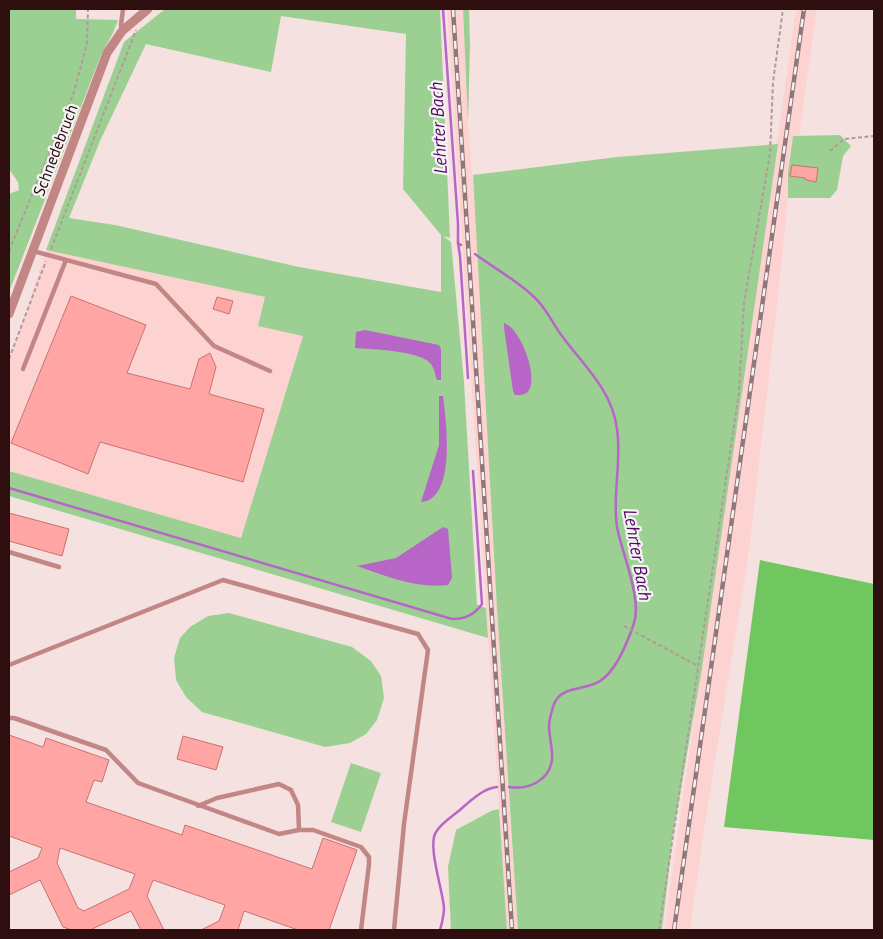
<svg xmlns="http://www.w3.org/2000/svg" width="883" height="939" viewBox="0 0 883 939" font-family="'PT Sans',sans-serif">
  <rect width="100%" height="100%" fill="#f5e1e0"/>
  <g fill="#fdd3d2">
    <path d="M447,9H463L468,123L477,237L497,609L518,930H507Z"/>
    <path d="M796,9H817L799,136H793L788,173V198L779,288L749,552L705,823L690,930H664Z"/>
    <path d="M46,250L266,297L304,336L241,538L9,471V362Z"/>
  </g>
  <g fill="#9bd092" fill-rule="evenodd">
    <path d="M9,9H76V19L118,20L113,33L101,55L9,292V194L19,190L18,182L9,169Z"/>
    <path d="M165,9H440L450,238L443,236L451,242L464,382L477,605L486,608L488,638L9,496V471L241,538L303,336L258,326L265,297L46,250L124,42ZM281,16L406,34L403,189L441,235V292L299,267L115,225L69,218L100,141L146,44L271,72Z"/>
    <path d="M463,9H469L470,45L468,123Z"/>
    <path d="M840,135L851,146L843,156L837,190L830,198H788V173L793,136Z"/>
    <path d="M778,144L702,668L673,834L662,930H518L497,609L473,175L617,157Z"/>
    <path d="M229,613L352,647L371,661L381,676L384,698L377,720L366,734L350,743L325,747L202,712L186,697L176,680L174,658L180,638L190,627L208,616Z"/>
    <path d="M351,763L381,773L361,832L331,822Z"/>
    <path d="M499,809L507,930H451L448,867L456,830L491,811Z"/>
  </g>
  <path fill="#70c760" d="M760,560L874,584V840L724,827Z"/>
  <g fill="#b766c7">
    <path d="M504,323C520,328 538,375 529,390C526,395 521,395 515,395L513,391L504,328Z"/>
    <path d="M365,330L439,345L441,349V380H437C435,374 434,366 429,362C417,351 372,349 355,348L356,332Z"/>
    <path d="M439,396H443C446,419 457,500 421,502L439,445Z"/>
    <path d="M443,527L448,529L452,578L448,585C418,589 385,576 357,566L396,558Z"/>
  </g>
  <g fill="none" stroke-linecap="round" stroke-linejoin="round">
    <g stroke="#b766c7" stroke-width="2.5">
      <path d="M443,9L458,224V243L461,245"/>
      <path d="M458,243L460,256L468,378"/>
      <path d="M475,254C494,268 516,280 533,296C546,307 552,323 562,336C584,366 612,390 617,429C622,461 612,496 617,527C622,554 642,598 634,623C628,641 616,671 600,681C585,691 562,685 554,704C552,711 549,719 549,726C549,737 553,749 552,760C549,781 528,790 509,787"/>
      <path d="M9,488L452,619C465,619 474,615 482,604L473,471"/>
      <path d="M440,930C442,923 444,916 444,908C443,891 427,845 436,832C441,823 453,816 461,809C471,800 484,788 497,787"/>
    </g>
  </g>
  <g fill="#ffa5a4" stroke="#c77372" fill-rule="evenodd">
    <path d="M792,165L818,168L816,182L806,180L805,178L790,176Z"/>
    <path d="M71,296L146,325L127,373L190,389L199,359L210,353L216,367L209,394L264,409L243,482L100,442L88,474L11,443Z"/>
    <path d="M217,297L233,301L229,314L213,309Z"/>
    <path d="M9,513L69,529L62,556L9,541Z"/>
    <path d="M9,735L43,747L46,738L109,760L102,782L94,780L86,802L182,835L185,825L312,869L323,838L357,850L329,930H298L244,911L238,930H201L219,921L225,905L153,880L147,896L164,930H141L131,911L90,930H72L63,927L40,880L9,895V872L38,858L42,848L9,836ZM60,848L135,874L129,889L84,911L78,908L57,863Z"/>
    <path d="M183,736L223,747L216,770L177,759Z"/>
  </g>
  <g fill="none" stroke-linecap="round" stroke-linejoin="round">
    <g stroke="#b29a9a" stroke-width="2" stroke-dasharray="4 2.5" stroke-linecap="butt">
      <path d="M830,151L844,139L874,136"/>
      <path d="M51,249L136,30"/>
      <path d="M9,251L73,95L87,44L88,9"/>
      <path d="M9,359L46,261"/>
      <path d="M624,626L698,666"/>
      <path d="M659,930L739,392L744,303L770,154L773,82L783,9"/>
    </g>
    <g stroke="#c28785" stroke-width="4.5">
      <path d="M122,31L121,25L123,9"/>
      <path d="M33,251L156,284L214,346L270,371"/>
      <path d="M23,369L66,260"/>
      <path d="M9,552L59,567"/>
      <path d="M9,665L223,580L418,634L428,650L404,824L394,930"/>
      <path d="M9,718H14L106,750L138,783L279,834L299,830H313L361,847L369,857V864L361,930"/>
      <path d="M198,806L217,798L279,784L291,790L298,805L299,830"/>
    </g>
    <path stroke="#c28785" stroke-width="9" d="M9,314L107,53L122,31L148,9"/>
    <g stroke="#917777" stroke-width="4.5">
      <g id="rail">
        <path d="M453,9L512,930"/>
        <path d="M674,930L804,9"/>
      </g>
    </g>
    <use href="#rail" stroke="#f4f4f4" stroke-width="2.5" stroke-dasharray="8" stroke-linecap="butt"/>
  </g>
  <g text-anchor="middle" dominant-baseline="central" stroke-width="4.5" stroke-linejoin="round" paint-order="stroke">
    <g font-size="16" fill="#2f0e0f" stroke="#f4f4f4">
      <text transform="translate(55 150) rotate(-69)">Schnedebruch</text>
    </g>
    <g font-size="18" font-style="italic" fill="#590767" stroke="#f4f4f4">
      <text transform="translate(438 128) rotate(-93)">Lehrter Bach</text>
      <text transform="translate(638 555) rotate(80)">Lehrter Bach</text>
    </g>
  </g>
  <rect width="883" height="939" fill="none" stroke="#2f0e0f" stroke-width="20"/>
</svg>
